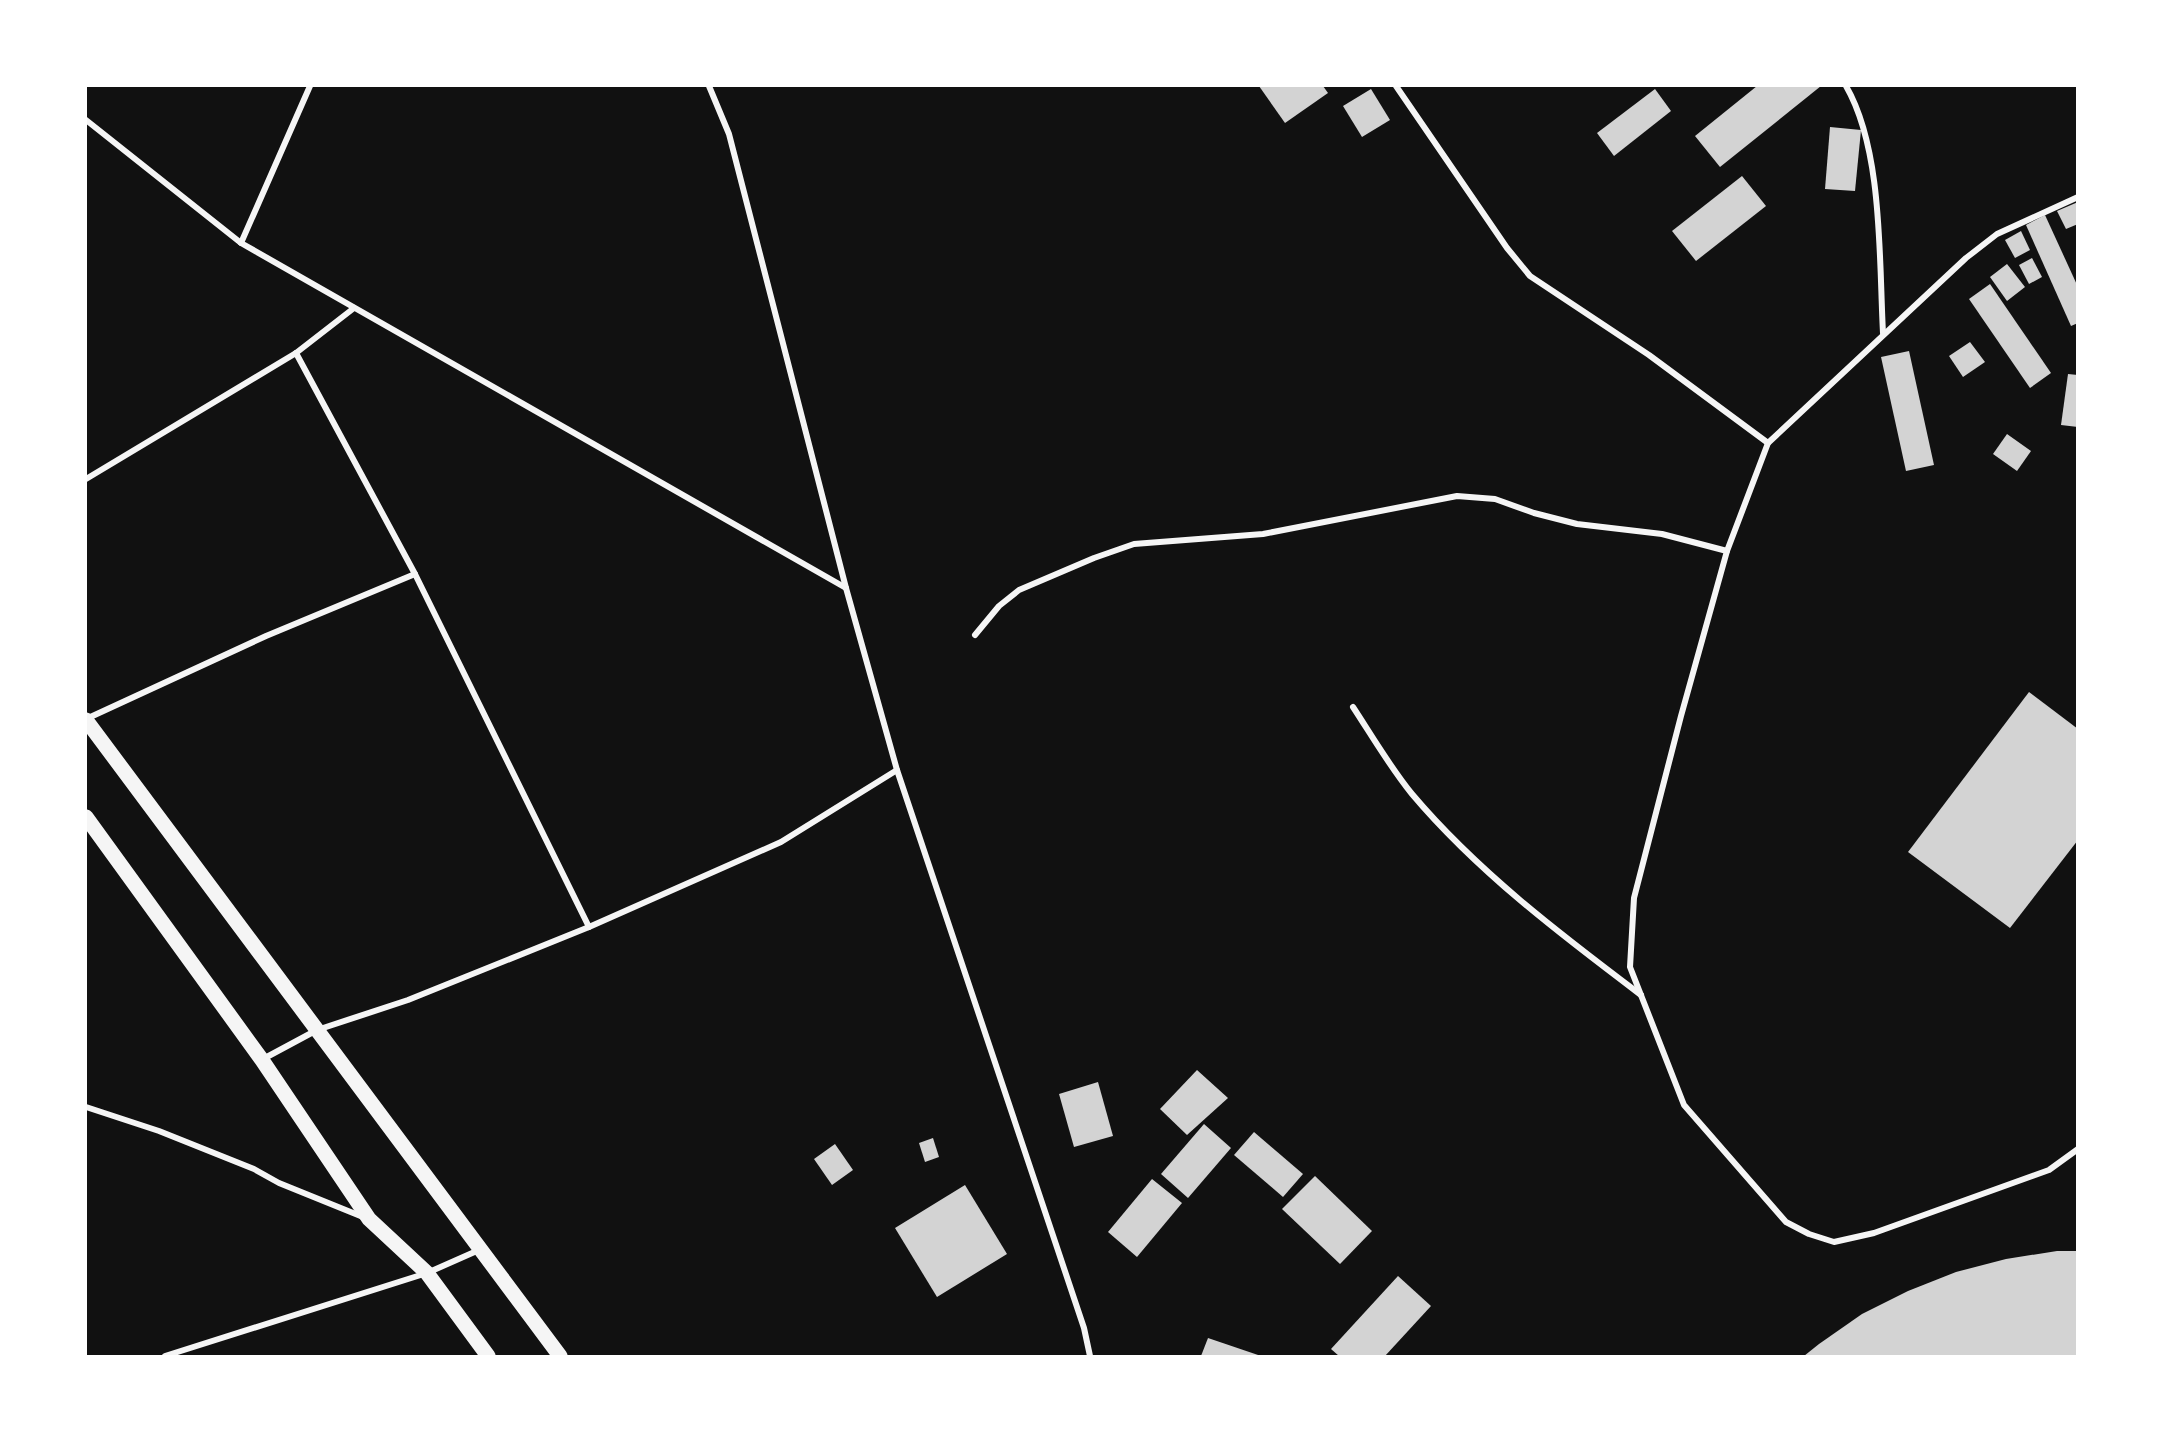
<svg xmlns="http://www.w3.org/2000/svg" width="2163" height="1442" viewBox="0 0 2163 1442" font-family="'Open Sans',sans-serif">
  <rect width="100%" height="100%" fill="#111"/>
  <g fill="#d3d3d3">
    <path d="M1259,86H1323L1328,93L1285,123Z"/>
    <path d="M1757,86H1821L1720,167L1695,136Z"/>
    <path d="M1371,89L1390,120L1362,137L1343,106Z"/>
    <path d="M1655,89L1671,111L1614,156L1597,133Z"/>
    <path d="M1830,127L1861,130L1855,191L1825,189Z"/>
    <path d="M1742,176L1766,206L1696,261L1672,231Z"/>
    <path d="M2078,202V224L2066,229L2057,211Z"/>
    <path d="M2045,215L2078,287V323L2071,326L2026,225Z"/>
    <path d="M2021,231L2030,250L2015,258L2005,240Z"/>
    <path d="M2032,258L2042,277L2029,284L2019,265Z"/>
    <path d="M2007,264L2025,287L2007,301L1990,277Z"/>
    <path d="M1990,284L2051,373L2030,388L1969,299Z"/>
    <path d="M1970,342L1985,362L1963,377L1949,356Z"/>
    <path d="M1909,351L1934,465L1906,471L1881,357Z"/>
    <path d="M2068,374L2078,375V427L2061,425Z"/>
    <path d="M2007,434L2031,451L2017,471L1993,454Z"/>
    <path d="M2029,692L2078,729V840L2010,928L1908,852Z"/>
    <path d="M1197,1070L1228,1098L1187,1135L1160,1109Z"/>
    <path d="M1098,1082L1113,1136L1074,1147L1059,1094Z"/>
    <path d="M1204,1124L1231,1148L1188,1198L1161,1174Z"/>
    <path d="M1254,1132L1303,1174L1283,1197L1234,1155Z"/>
    <path d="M933,1138L939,1157L925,1162L919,1143Z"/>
    <path d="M835,1144L853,1170L832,1185L814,1159Z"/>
    <path d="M1315,1176L1372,1231L1340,1264L1282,1209Z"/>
    <path d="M1152,1179L1182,1203L1137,1257L1108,1232Z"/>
    <path d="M965,1185L1007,1254L937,1297L895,1228Z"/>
    <path d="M2057,1251H2078V1356H1804L1819,1344L1862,1314L1908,1291L1956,1272L2006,1259Z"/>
    <path d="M1398,1276L1431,1306L1385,1356H1339L1331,1349Z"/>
    <path d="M1208,1338L1261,1356H1201Z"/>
  </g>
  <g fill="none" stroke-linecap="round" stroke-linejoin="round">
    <g stroke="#f5f5f5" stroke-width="6">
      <path d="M709,86L729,134L846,588L897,770L1084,1328L1090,1356"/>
      <path d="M1396,86L1507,248L1530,276L1649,355L1768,443"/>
      <path d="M1846,86C1883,150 1879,259 1883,333"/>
      <path d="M86,120L241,243L846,588"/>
      <path d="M2078,197L1997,234L1966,258L1768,443L1727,551L1681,716L1634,898L1630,967L1684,1105L1786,1222L1809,1234L1834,1242L1874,1233L2049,1170L2078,1149"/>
      <path d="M241,243L310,86"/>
      <path d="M296,353L415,574L589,927"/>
      <path d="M86,479L296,353L354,308"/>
      <path d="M975,635L999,606L1019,590L1094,558L1134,544L1263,534L1457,496L1495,499L1534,513L1577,524L1662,534L1727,551"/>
      <path d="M1353,707C1372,736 1390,767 1412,794C1477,871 1560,934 1641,995"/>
      <path d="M86,719L266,636L415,574"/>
      <path d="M263,1059L317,1030L408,1000L589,927L781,842L897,770"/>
      <path d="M86,1107L159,1131L254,1169L279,1183L363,1217"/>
      <path d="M165,1356L427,1273L479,1250"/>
    </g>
    <g stroke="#f5f5f5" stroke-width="15">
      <path d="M86,720L560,1356"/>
      <path d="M86,817L262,1060L369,1219L427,1273L488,1356"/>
    </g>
  </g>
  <rect width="2163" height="1442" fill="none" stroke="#ffffff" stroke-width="174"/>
</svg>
